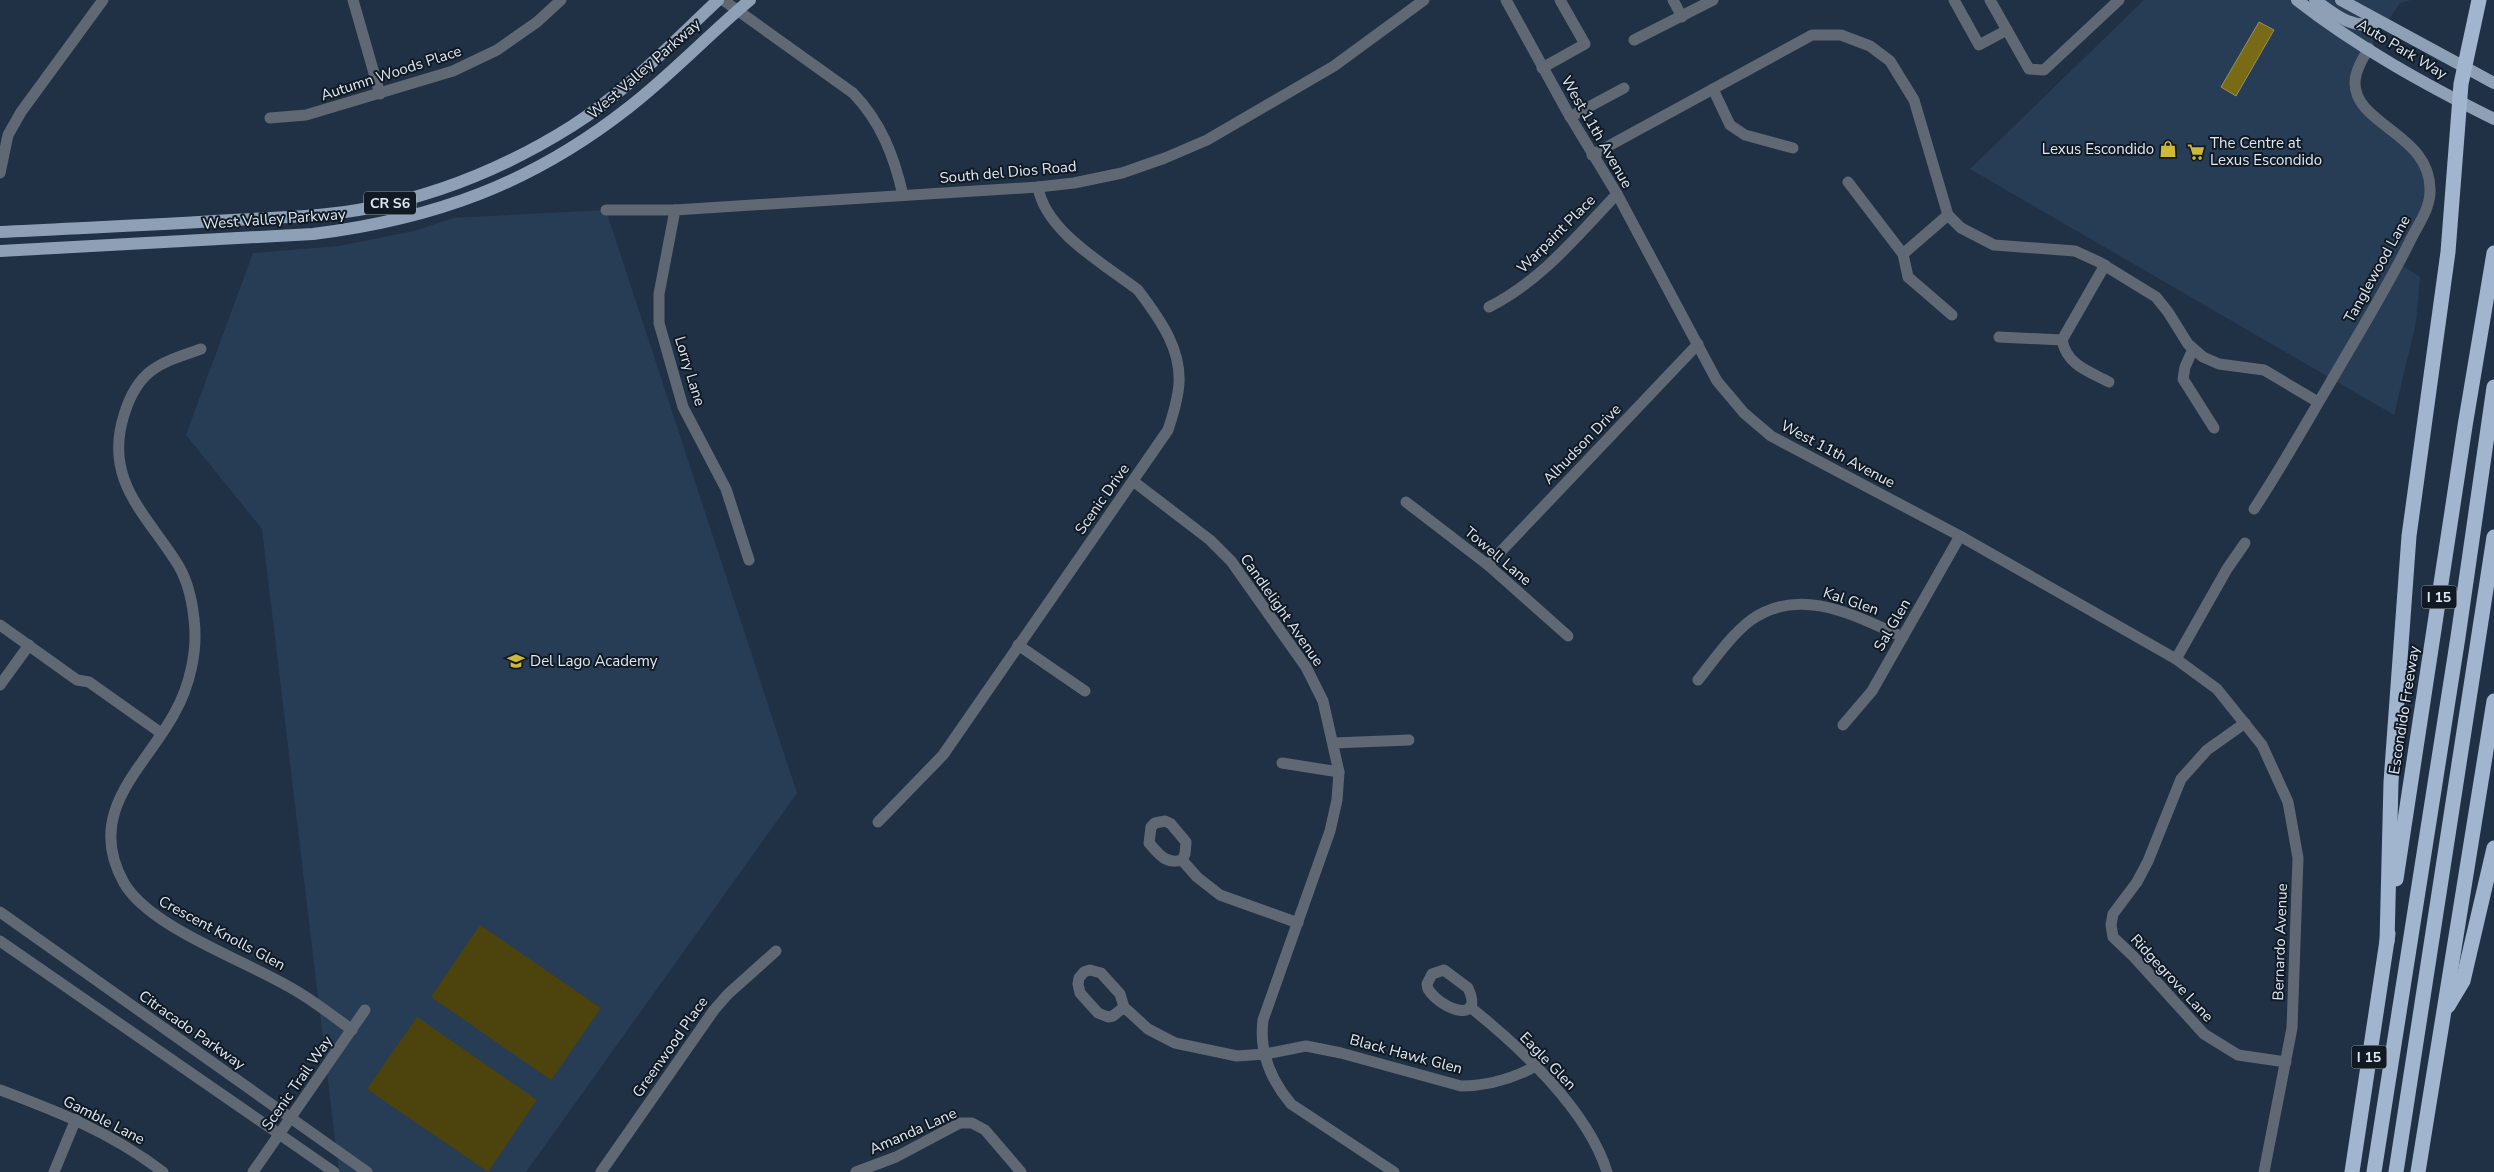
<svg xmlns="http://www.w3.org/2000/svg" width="2494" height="1172" viewBox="0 0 2494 1172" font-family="'Nunito Sans',sans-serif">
  <rect width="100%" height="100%" fill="#203146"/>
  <g fill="#273d56">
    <path d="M2144,0H2411L2400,3L2369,48L2356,94L2421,157L2430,194L2400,264L2420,277L2416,322L2394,415L1970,169Z"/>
    <path d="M606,210L797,793L526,1172H339L262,529L186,435L253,253L339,246L414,231L453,218Z"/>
  </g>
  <g fill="#4c430d">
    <path d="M480,925L601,1008L551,1080L431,997Z"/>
    <path d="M417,1017L537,1100L488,1172L367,1089Z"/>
  </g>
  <path fill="#796b15" stroke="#979158" d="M2259,22L2274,30L2236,96L2221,87Z"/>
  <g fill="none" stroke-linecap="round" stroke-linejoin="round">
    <g stroke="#606873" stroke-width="11">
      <path d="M353,0L380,94"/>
      <path d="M723,0L853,93C881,122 894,156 903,195"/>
      <path d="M1506,0L1568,113L1617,194L1717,381L1744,413L1771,436L1960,536L2176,659L2217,689L2262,745L2288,802L2298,858L2292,1028L2264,1172"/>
      <path d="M1673,0L1682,17"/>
      <path d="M1954,0L1979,45L2007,30"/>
      <path d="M1990,0L2029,69L2044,70L2119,0"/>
      <path d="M1634,40L1713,0"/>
      <path d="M1542,68L1585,44L1560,0"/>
      <path d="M1713,89L1730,125L1745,135L1793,148"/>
      <path d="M1570,117L1624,88"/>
      <path d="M270,118L306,115L453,71L497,50L537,22L561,0"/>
      <path d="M1592,155L1812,35H1841L1870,46L1890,61L1914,100L1948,215L1961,228L1994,245L2075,251L2099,262L2156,297L2168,312L2188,344L2203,357L2219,364L2264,370L2318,402"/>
      <path d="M0,173L8,135L21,112L103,0"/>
      <path d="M1848,182L1903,254L1948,215"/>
      <path d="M606,210H675L1038,187L1074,183L1122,173L1165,158L1207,140L1334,66L1424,0"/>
      <path d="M675,210L659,294V323L683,407L726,489L749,560"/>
      <path d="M1903,254L1908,277L1952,315"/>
      <path d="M1489,307C1541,281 1577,236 1617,194"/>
      <path d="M1999,337L2062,340L2105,265"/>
      <path d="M2062,340C2067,365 2088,371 2109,382"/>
      <path d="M201,349C160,363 138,369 124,415C104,478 143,511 175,560C186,576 192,599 194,619C198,650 190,686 174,714C144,769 84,812 124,883C150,928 247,961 293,989C314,1001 333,1016 352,1030"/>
      <path d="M2193,349L2185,367L2183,379L2214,428"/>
      <path d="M1133,481L1210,540L1231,561L1306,667L1323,701L1339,772L1337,800L1330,831L1263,1020C1259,1051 1271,1080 1291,1104L1394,1172"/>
      <path d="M1406,502L1488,565L1568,636"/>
      <path d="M2254,509C2281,468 2305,425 2330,383C2357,336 2386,290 2410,241C2417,226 2429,211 2430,193C2433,134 2355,126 2355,83C2355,71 2363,58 2369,48"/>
      <path d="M1488,565L1698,344"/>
      <path d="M0,625L77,680L89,682L161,733"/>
      <path d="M1018,645L1085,691"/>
      <path d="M2176,659L2227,569L2245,543"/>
      <path d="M1698,680C1714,660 1730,636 1751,620C1801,585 1855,616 1903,637"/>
      <path d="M0,685L29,645"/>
      <path d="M2245,723L2207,750L2181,779L2148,861L2137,882L2113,914L2111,925L2113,937L2134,957L2204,1034L2238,1055L2286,1062"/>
      <path d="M1843,725L1872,691L1960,536"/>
      <path d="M1334,743L1409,740"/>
      <path d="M1282,763L1339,772"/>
      <path d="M1165,821L1171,824L1186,842L1185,854L1182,860C1166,865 1159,854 1149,843L1151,827L1155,823Z"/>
      <path d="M878,822L943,755L1168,430C1172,418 1176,405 1178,392C1185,353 1160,319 1138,290C1104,264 1045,231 1038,187"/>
      <path d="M1182,860L1197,877L1220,895L1298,923"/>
      <path d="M0,912L367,1172"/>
      <path d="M0,941L334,1172"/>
      <path d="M1444,970L1468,988C1485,1024 1442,1011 1428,989L1427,984L1432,974Z"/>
      <path d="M1124,1007L1113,1016L1108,1017L1098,1013L1080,993L1078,984L1079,978L1084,972L1090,970L1101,973L1120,994L1124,1007L1148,1029L1175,1043L1237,1056L1265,1054L1306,1046L1341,1053L1461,1086C1488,1086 1512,1079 1536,1066"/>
      <path d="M1470,1007C1519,1046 1588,1110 1607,1172"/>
      <path d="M0,1090C59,1112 112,1133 163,1172"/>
      <path d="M54,1172L76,1119"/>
      <path d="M253,1172L365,1010"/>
      <path d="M601,1172L714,1010L728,994L776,951"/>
      <path d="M856,1172L896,1157L960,1123H972L985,1130L1021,1172"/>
    </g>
    <g stroke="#8ea0b5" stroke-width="12">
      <path d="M2297,0C2357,47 2426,85 2494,119"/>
      <path d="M2315,0C2335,15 2354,31 2379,22"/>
      <path d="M2341,0L2494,83"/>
      <path d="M0,232C77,228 155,225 232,220C278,217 324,217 369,208C441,194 510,165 572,126C627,91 671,44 718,0"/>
      <path d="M0,251L313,234C434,219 531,184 628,108C671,75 708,35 750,0"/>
    </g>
    <g stroke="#a1b5cf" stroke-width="15">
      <path d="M2396,879L2465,426L2494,253"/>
      <path d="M2387,942L2391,782L2409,536L2448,252L2461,84L2479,0"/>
      <path d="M2448,1006L2463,981L2494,848"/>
      <path d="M2352,1172L2388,934"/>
      <path d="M2374,1172L2458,637L2494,387"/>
      <path d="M2396,1172L2494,537"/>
      <path d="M2418,1172L2494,701"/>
    </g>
  </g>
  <defs>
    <g id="shop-bare" transform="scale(1.35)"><path d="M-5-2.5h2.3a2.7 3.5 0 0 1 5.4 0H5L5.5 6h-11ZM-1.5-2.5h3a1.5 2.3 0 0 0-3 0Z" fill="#ceb837" stroke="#111922" stroke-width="2.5" paint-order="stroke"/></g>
    <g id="supermarket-bare" transform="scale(1.35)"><path d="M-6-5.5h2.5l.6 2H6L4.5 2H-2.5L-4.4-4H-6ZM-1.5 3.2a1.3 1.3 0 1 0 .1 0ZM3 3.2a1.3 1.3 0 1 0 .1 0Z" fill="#ceb837" stroke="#111922" stroke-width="2.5" paint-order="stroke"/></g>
    <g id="school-bare" transform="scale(1.35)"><path d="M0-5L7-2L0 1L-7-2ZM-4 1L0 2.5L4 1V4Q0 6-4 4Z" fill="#ceb837" stroke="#111922" stroke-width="2.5" paint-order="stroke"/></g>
  </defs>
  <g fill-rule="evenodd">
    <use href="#shop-bare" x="2168" y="149"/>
    <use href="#supermarket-bare" x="2196" y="152"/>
    <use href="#school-bare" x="516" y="661"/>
  </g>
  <g text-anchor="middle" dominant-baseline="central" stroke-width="4" stroke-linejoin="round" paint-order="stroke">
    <g fill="#111922" stroke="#a0abb6" stroke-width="1">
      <rect x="364" y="191.5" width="52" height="23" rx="4"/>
      <rect x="2421.5" y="585.5" width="35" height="23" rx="4"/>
      <rect x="2351.5" y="1045.5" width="35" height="23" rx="4"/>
    </g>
    <g font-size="14" font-weight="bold" fill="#dee9f6">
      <text x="390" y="203">CR S6</text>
      <text x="2439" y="597">I 15</text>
      <text x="2369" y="1057">I 15</text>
    </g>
    <g font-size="15" fill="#dee9f6" stroke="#111922">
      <text transform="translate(2402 49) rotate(31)">Auto Park Way</text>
      <text transform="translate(644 69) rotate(-41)">West Valley Parkway</text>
      <text transform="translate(391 73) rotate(-18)">Autumn Woods Place</text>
      <text transform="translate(1597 132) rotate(60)">West 11th Avenue</text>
      <text transform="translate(1008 172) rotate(-5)">South del Dios Road</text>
      <text transform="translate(274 219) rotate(-4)">West Valley Parkway</text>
      <text transform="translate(1556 234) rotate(-45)">Warpaint Place</text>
      <text transform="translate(2377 269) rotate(-61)">Tanglewood Lane</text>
      <text transform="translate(690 371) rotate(73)">Lorry Lane</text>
      <text transform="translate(1582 444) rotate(-46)">Alhudson Drive</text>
      <text transform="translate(1838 454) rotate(28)">West 11th Avenue</text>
      <text transform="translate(1102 499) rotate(-55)">Scenic Drive</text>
      <text transform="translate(1498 556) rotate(40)">Towell Lane</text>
      <text transform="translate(1851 601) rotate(19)">Kal Glen</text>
      <text transform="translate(1282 610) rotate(55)">Candlelight Avenue</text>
      <text transform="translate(1892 625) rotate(-60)">Sal Glen</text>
      <text transform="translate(2404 710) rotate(-81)">Escondido Freeway</text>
      <text transform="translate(222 933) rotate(28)">Crescent Knolls Glen</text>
      <text transform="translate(2280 942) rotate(-88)">Bernardo Avenue</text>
      <text transform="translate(2172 978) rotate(47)">Ridgegrove Lane</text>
      <text transform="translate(192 1030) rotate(35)">Citracado Parkway</text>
      <text transform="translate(670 1047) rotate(-55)">Greenwood Place</text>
      <text transform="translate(1406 1054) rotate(15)">Black Hawk Glen</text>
      <text transform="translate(1548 1061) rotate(46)">Eagle Glen</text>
      <text transform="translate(297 1083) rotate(-55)">Scenic Trail Way</text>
      <text transform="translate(104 1120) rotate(27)">Gamble Lane</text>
      <text transform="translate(913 1131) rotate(-24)">Amanda Lane</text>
    </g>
    <g font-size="15" fill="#dee9f6" stroke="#111922" text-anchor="start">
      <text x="2210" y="143">The Centre at<tspan x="2210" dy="17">Lexus Escondido</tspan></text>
      <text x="2154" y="149" text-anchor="end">Lexus Escondido</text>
      <text x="530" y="661">Del Lago Academy</text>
    </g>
  </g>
</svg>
